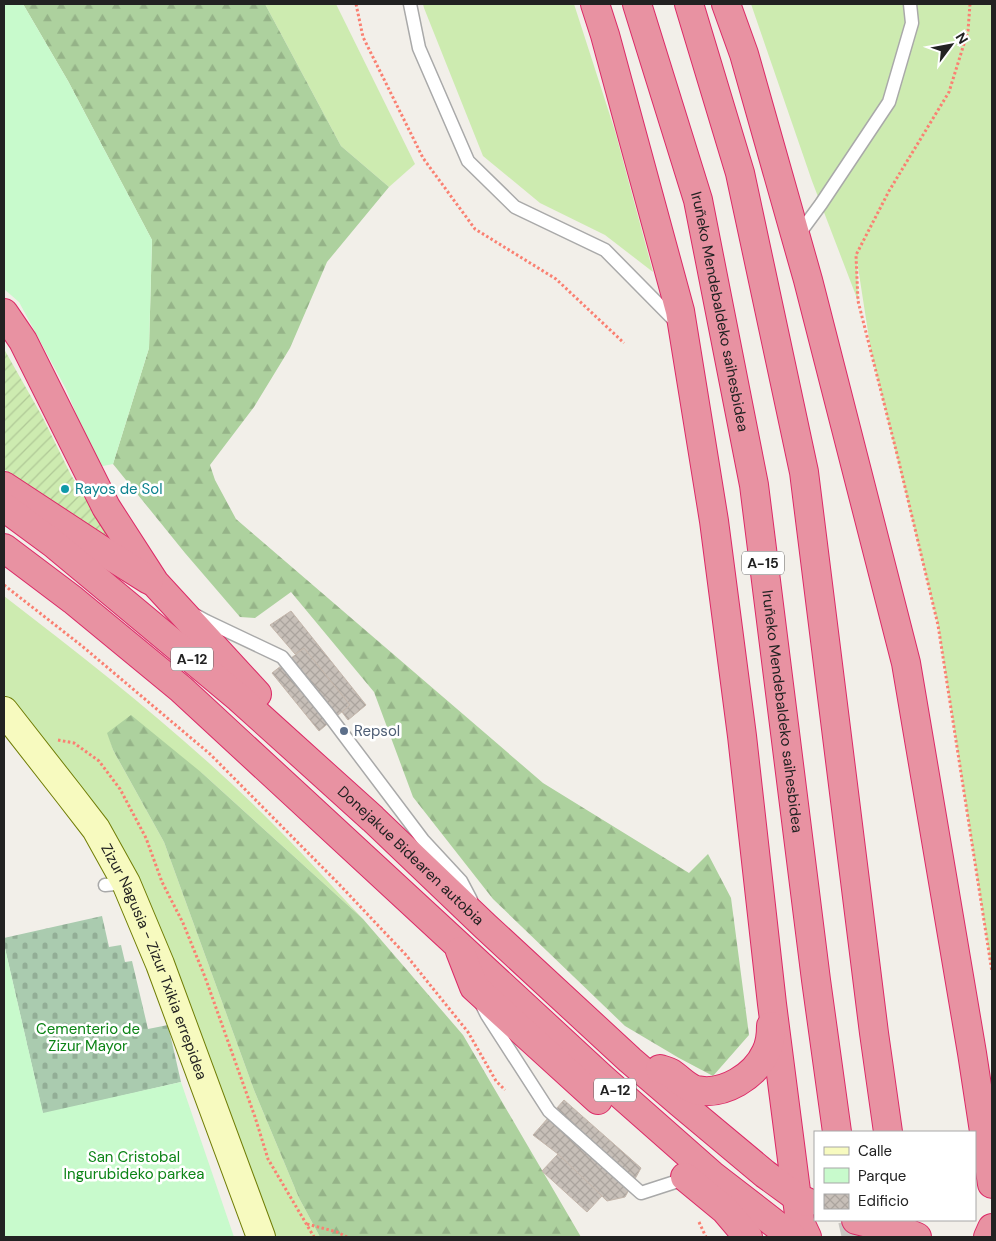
<svg xmlns="http://www.w3.org/2000/svg" width="996" height="1241" viewBox="0 0 996 1241" font-family="'DM Sans',sans-serif">
  <defs>
    <pattern id="forest-firs" width="22" height="20" patternUnits="userSpaceOnUse" patternTransform="scale(1.25)"><rect width="22" height="20" fill="#add19e"/><path d="M5 1l3.5 6h-7zM16 11l3.5 6h-7z" fill="#95b388"/></pattern>
    <pattern id="cemetery-stones" width="16" height="16" patternUnits="userSpaceOnUse" patternTransform="scale(1.25)"><rect width="16" height="16" fill="#aacbaf"/><path d="M2 7V4a2 2 0 0 1 4 0v3zM10 15v-3a2 2 0 0 1 4 0v3z" fill="#92ae96"/></pattern>
    <pattern id="garden-furrows" width="10" height="10" patternUnits="userSpaceOnUse" patternTransform="scale(1.25)"><rect width="10" height="10" fill="#cdebb0"/><path d="M-1 1l2-2M0 10L10 0M9 11l2-2" fill="none" stroke="#b0c997"/></pattern>
    <pattern id="building-cross-hatch" width="8" height="8" patternUnits="userSpaceOnUse" patternTransform="scale(1.25)"><rect width="8" height="8" fill="#c7bfb8"/><path d="M0 0l8 8M0 8l8-8" fill="none" stroke="#aba49e"/></pattern>
  </defs>
  <rect width="100%" height="100%" fill="#f2efe9"/>
  <g fill="#cdebb0">
    <path d="M265,4H336L415,164L389,187L341,146Z"/>
    <path d="M423,4H574L615,131L653,272L605,235L540,203L483,156L424,8Z"/>
    <path d="M751,4H992V972L938,625L871,351L857,261L858,301L812,181Z"/>
    <path d="M4,596C92,664 181,733 261,812C296,846 329,883 363,919L202,773L108,733L113,750L164,842L254,1090L299,1198L320,1237H271L161,942L114,832L52,752L4,694Z"/>
  </g>
  <g fill="url(#forest-firs)">
    <path d="M23,4H265L341,146L389,187L327,262L290,348L254,407L210,465L215,480L236,519L543,783L689,873L708,854L731,898L749,1035L713,1076L679,1058L625,1026L493,899L413,797L374,692L291,592L255,618L240,617L185,553L113,464L149,348L152,240L68,81Z"/>
    <path d="M131,715L202,773L363,919L463,1035L581,1237H320L299,1198L254,1090L164,842L113,750L107,733Z"/>
  </g>
  <path fill="url(#cemetery-stones)" d="M102,916L109,947L121,945L125,962L132,961L148,1029L168,1025L181,1082L43,1114L4,944V938Z"/>
  <g fill="#c8facc">
    <path d="M4,4H23L68,81L152,240L149,348L113,464L98,467L66,389L19,302L4,289Z"/>
    <path d="M4,944L43,1113L181,1082L234,1237H4Z"/>
  </g>
  <path fill="url(#garden-furrows)" d="M4,349L42,416L71,475L116,545L4,469Z"/>
  <g fill="url(#building-cross-hatch)" stroke="#c4b6ab">
    <path d="M291,611L366,705L348,720L342,712L350,705L304,648L295,654L270,625Z"/>
    <path d="M304,648L350,705L319,731L272,673Z"/>
    <path d="M564,1100L641,1168L625,1197L607,1201L558,1154L533,1135Z"/>
    <path d="M558,1154L602,1196L587,1212L542,1171Z"/>
  </g>
  <g fill="none" stroke-linecap="round" stroke-linejoin="round">
    <path stroke="#c8c6c1" stroke-width="28" stroke-dasharray="28 14" stroke-linecap="butt" d="M852,1220L856,1237"/>
    <g stroke="#a9a9a9" stroke-width="15">
      <g id="lane">
        <path d="M410,4L419,48L468,161L515,207L605,250L678,324"/>
        <path d="M796,238L821,204L889,102L912,23L910,4"/>
        <path d="M197,616L206,621L282,657L328,714L423,840L461,881L471,900"/>
        <path d="M105,885L126,883"/>
        <path d="M482,1005L487,1015L549,1111L641,1193L675,1182L686,1177"/>
      </g>
    </g>
    <g stroke="#707d05" stroke-width="30">
      <g id="secondary">
        <path id="s1" d="M4,711L69,794L96,829L126,883L160,964L261,1237"/>
      </g>
    </g>
    <g stroke="#dc2a67" stroke-width="30">
      <g id="highway">
        <path d="M595,4L605,35L680,311L714,521L742,736L772,1004L800,1222L807,1237"/>
        <path id="s2" d="M637,4L698,200L754,485L816,980L837,1132"/>
        <path d="M689,4L740,173L804,472L874,1033L888,1132"/>
        <path d="M726,4L744,54L808,280L906,663L972,1053L992,1184"/>
        <path d="M4,313L23,341L106,507L155,583L257,694"/>
        <path d="M4,486L106,553L149,580"/>
        <path id="s3" d="M4,507L54,544L239,698L373,819L485,926L630,1060L680,1103L765,1174L798,1198L807,1202"/>
        <path d="M4,548L73,600L181,689L602,1078L712,1175L792,1237"/>
        <path d="M460,951L474,987L598,1100"/>
        <path d="M660,1069C663,1070 668,1071 671,1073C680,1079 686,1087 696,1090C724,1096 755,1076 766,1052C770,1044 771,1035 771,1026"/>
        <path d="M685,1177L725,1210L748,1237"/>
        <path d="M856,1220L905,1232L917,1237"/>
        <path d="M988,1237L992,1228"/>
      </g>
    </g>
    <g stroke="#fa8072" stroke-width="3" stroke-dasharray="2.5 2.5" stroke-linecap="butt">
      <path d="M356,4L363,37L423,158L475,229L556,279L624,343"/>
      <path d="M970,4L968,31L949,92L889,191L856,255L858,301L898,458L938,625L992,972"/>
      <path d="M4,585L82,646L210,754L337,882L406,955L468,1032L496,1081L505,1090"/>
      <path d="M58,740L74,743L99,761L120,789L146,838L162,882L183,923L205,977L255,1117L268,1159L314,1237"/>
      <path d="M699,1222L706,1237"/>
      <path d="M307,1224L337,1232L347,1237"/>
    </g>
    <use href="#lane" stroke="#fff" stroke-width="12"/>
    <use href="#secondary" stroke="#f7fabf" stroke-width="28"/>
    <use href="#highway" stroke="#e892a2" stroke-width="28"/>
  </g>
  <circle fill="#0f9aa8" stroke="#fff" stroke-width="2" cx="65" cy="489" r="5"/>
  <circle fill="#5c6f8a" stroke="#fff" stroke-width="2" cx="344" cy="731" r="5"/>
  <g text-anchor="middle" dominant-baseline="central" stroke-width="5" stroke-linejoin="round" paint-order="stroke">
    <g fill="#fff" stroke="#646464" stroke-width="1">
      <rect x="742" y="551.5" width="42" height="23" rx="4"/>
      <rect x="171" y="647.5" width="42" height="23" rx="4"/>
      <rect x="594" y="1078.5" width="42" height="23" rx="4"/>
    </g>
    <g font-size="14" font-weight="bold" fill="#222">
      <text x="763" y="563">A-15</text>
      <text x="192" y="659">A-12</text>
      <text x="615" y="1090">A-12</text>
    </g>
    <g font-size="15" fill="#222" stroke="#fff">
      <text stroke="none"><textPath href="#s2" startOffset="319">Iruñeko Mendebaldeko saihesbidea</textPath></text>
      <text stroke="none"><textPath href="#s2" startOffset="724">Iruñeko Mendebaldeko saihesbidea</textPath></text>
      <text stroke="none"><textPath href="#s3" startOffset="536">Donejakue Bidearen autobia</textPath></text>
      <text stroke="none"><textPath href="#s1" startOffset="295">Zizur Nagusia - Zizur Txikia errepidea</textPath></text>
    </g>
    <g font-size="15" fill="#0d838f" stroke="#fff" text-anchor="start">
      <text x="75" y="489">Rayos de Sol</text>
    </g>
    <g font-size="15" fill="#4e5e75" stroke="#fff" text-anchor="start">
      <text x="354" y="731">Repsol</text>
    </g>
    <g font-size="15" fill="#0c8416" stroke="#fff">
      <text x="88" y="1029">Cementerio de<tspan x="88" dy="17">Zizur Mayor</tspan></text>
      <text x="134" y="1157">San Cristobal<tspan x="134" dy="17">Ingurubideko parkea</tspan></text>
    </g>
  </g>
  <rect width="996" height="1241" fill="none" stroke="#222222" stroke-width="10"/>
  <rect x="814" y="1131" width="162" height="90" fill="#ffffff" stroke="#a7a7a7"/>
  <rect x="824" y="1147" width="25" height="8" fill="#f7fabf" stroke="#a7a7a7"/>
  <text x="858" y="1156" font-size="15" fill="#222222">Calle</text>
  <rect x="824" y="1168" width="25" height="15" fill="#c8facc" stroke="#a7a7a7"/>
  <text x="858" y="1181" font-size="15" fill="#222222">Parque</text>
  <rect x="824" y="1194" width="25" height="15" fill="url(#building-cross-hatch)" stroke="#a7a7a7"/>
  <text x="858" y="1206" font-size="15" fill="#222222">Edificio</text>
  <g transform="translate(951 45) rotate(58)" stroke="#ffffff" stroke-width="4" paint-order="stroke">
  <path d="M0-4L9 19L0 12L-9 19Z" fill="#222222"/>
  <text y="-8" font-size="14" font-weight="bold" text-anchor="middle" fill="#222222">N</text>
  </g>
</svg>
